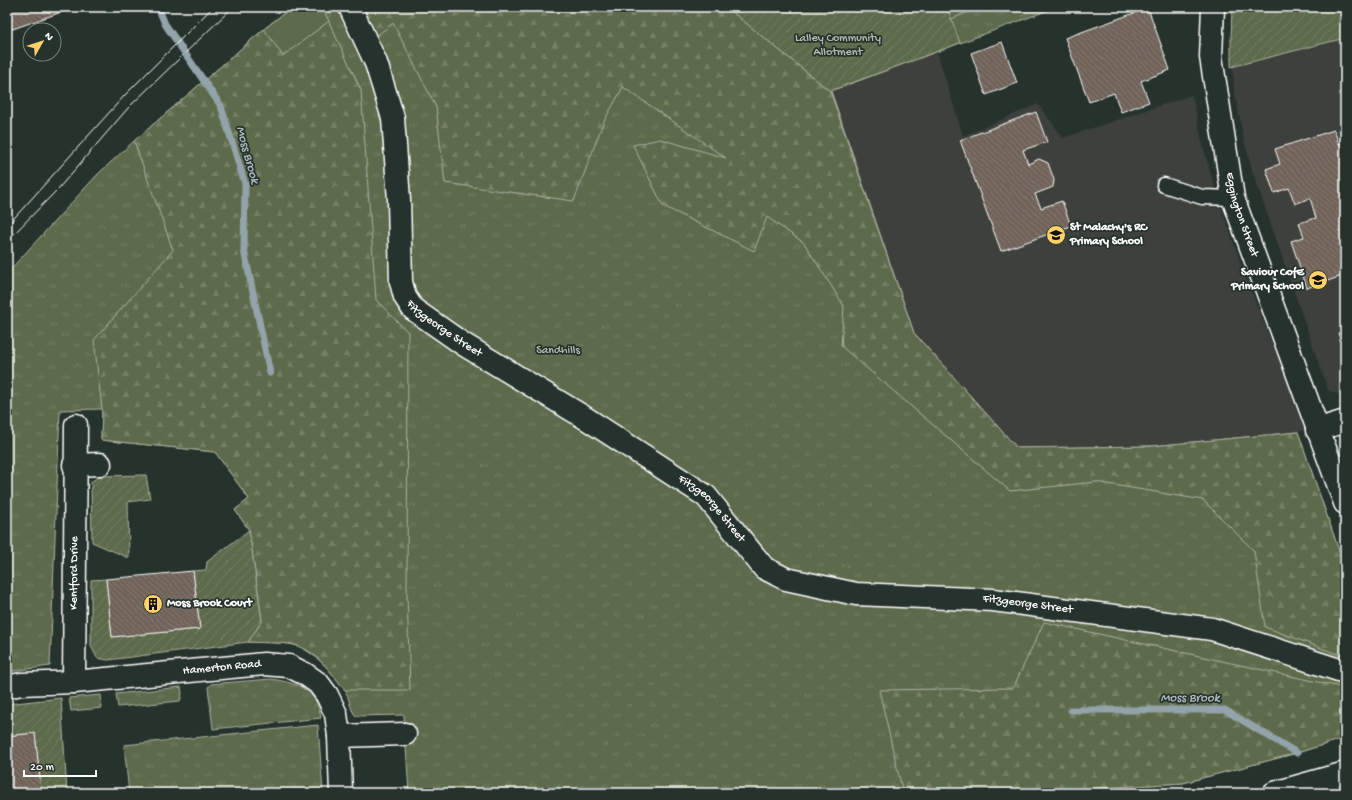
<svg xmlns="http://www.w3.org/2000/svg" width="1352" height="800" viewBox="0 0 1352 800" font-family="'Gochi Hand',sans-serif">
  <defs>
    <pattern id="grass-tufts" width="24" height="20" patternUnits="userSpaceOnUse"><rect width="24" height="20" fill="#5d6a4b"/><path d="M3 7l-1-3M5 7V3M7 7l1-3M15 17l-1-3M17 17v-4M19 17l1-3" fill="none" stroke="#758066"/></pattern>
    <pattern id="forest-firs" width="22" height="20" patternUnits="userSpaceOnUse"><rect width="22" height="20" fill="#5d6a4b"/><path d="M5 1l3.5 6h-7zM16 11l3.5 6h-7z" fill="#758066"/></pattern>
    <pattern id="garden-furrows" width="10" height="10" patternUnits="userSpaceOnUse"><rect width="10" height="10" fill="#5d6a4b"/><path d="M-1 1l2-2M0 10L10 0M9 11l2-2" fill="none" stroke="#758066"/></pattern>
    <pattern id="building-back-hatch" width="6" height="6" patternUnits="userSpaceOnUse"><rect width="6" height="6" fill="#6f635a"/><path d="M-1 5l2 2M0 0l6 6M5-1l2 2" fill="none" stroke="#857a73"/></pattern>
  </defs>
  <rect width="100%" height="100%" fill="#26332d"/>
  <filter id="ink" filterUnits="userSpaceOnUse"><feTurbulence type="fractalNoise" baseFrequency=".025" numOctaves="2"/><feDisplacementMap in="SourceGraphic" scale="8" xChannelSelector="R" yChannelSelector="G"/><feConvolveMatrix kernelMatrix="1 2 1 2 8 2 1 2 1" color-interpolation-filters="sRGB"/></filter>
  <g filter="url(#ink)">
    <g fill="#3c413a">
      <path d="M1232,7H1345V397L1328,390L1252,170L1243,136L1234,89L1231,40Z"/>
      <path d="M937,52L963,136L1038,104L1063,138L1192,95L1203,146L1218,198L1244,273L1300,413L1306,430L1298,432L1152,446L1017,448L914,333L830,91Z"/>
    </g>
    <g fill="url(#grass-tufts)" stroke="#aeb4a5">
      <path d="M292,7H1057L831,91L914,333L1017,448L1152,446L1298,432L1345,568V738L1297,753L1183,783L1020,793H409L404,715L356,716C349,709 350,697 344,689C333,673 313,650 294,645C281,642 261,643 248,642L262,621L249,530L235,510L249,499L215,452L101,440L102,409L60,410L50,666L7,672V269L8,272L98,174L134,141L264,29Z"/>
      <path d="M271,679C289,682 307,685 317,703C319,707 320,713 321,718L213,729L208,687L211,684Z"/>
      <path d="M181,687L182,694L180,701L118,707L116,694Z"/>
      <path d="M101,695L102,708L71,711L69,698Z"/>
      <path d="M318,725L323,793H129L124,745Z"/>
    </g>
    <g fill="url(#forest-firs)" stroke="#aeb4a5">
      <path d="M292,7H322L361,90L376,300L408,332L407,593L410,690H345C331,673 317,651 295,645C283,642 260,643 248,642L262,621L249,530L235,510L249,499L215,452L101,440L102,409L94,340L173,250L134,141L264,29Z"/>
      <path d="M361,7H726L830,91L914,333L1017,448L1152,446L1298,432L1345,568V657L1265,627L1254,551L1203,500L1096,482L1010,491L841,346L844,306L804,243L767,217L754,251L663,206L633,145L660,139L726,158L623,87L603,123L574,201L445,183L436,107L393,23L374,38Z"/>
      <path d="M947,7H982L951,19Z"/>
      <path d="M1044,622L1345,688V738L1297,753L1183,783L1020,793H903L879,690L1013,688Z"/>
    </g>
    <g fill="url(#garden-furrows)" stroke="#aeb4a5">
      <path d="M726,7H947L960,43L830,91Z"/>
      <path d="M1232,7H1345V38L1231,67V40Z"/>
      <path d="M146,475L150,499L128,502L129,558L92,542L91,482L99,476Z"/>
      <path d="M249,530L262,621L248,642L108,660L97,658L91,646V580L106,579L112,637L200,629L193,571L206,570L207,562Z"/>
      <path d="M61,698L67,793H7L41,789L35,733L7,736V704Z"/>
    </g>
    <path fill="#5d6a4b" stroke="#aeb4a5" d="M292,7H322L329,21L283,56L264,29Z"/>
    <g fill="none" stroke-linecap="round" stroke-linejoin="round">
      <g stroke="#92a3a9" stroke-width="7">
        <path d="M158,7L165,24L221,106L245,184L244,250L270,373"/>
        <path d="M1071,710H1225L1297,753"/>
      </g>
    </g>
    <g fill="url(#building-back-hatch)" stroke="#fff">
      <path d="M7,7H76L7,31Z"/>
      <path d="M1148,8L1170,70L1141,81L1149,102L1121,112L1114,93L1089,102L1065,38Z"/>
      <path d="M1002,42L1017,83L986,95L971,53Z"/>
      <path d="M1036,112L1047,142L1023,150L1028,164L1039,159L1048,163L1054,180L1053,187L1035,194L1041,208L1062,201L1071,226L1001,251L960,140Z"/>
      <path d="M1334,130L1339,144L1345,142V186H1344L1345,253L1343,254L1345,262V275L1307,288L1291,241L1304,237L1299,223L1316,218L1310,198L1295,204L1289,188L1274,193L1266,169L1280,164L1275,149Z"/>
      <path d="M1345,331V352L1338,333Z"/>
      <path d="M193,571L200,629L112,637L106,579Z"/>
      <path d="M35,733L41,789L7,793V736Z"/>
    </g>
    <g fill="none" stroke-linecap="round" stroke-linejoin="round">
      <g stroke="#fff" stroke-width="17">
        <path id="service" d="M1164,185L1202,197L1233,198"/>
      </g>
      <g stroke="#fff" stroke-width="25">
        <g id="minor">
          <path id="s1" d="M350,7L376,63L393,118L399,200L401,282L405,297L413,309L463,344L587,419L706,496L764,568L786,579L856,594L993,600L1212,629L1345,672"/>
          <path id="s2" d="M1213,7L1211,57L1233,198L1345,503"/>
          <path d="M1317,430L1345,421"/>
          <path d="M74,465L100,464"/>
          <path id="s3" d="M74,682L76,425"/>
          <path id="s4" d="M7,687L21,684L74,682L264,664L289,666L305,674L318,683L327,695L336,714L339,736L341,793"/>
          <path d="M339,736L405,734"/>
        </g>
      </g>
      <g stroke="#fff" stroke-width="25">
        <path id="trunk" d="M1274,793L1345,773"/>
      </g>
      <use href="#service" stroke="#26332d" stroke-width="14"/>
      <use href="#minor" stroke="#26332d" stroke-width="22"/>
      <use href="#trunk" stroke="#26332d" stroke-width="22"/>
      <g stroke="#fff" stroke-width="1">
        <path d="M7,226L125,95L213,7"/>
        <path d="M7,241L58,189L129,107L233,7"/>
      </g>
    </g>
  </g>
  <defs>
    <g id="school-disc" transform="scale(1)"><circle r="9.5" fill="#ffd166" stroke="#26332d"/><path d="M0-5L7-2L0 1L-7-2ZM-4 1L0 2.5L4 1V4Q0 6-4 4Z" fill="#111"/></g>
    <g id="building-disc" transform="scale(1)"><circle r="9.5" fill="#ffd166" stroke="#26332d"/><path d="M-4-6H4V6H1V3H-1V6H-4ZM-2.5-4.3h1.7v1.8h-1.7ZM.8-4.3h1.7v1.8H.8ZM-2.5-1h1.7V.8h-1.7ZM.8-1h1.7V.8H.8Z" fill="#111"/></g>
  </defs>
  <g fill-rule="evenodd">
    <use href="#school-disc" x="1056" y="235"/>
    <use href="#school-disc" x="1318" y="280"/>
    <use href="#building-disc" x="153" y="604"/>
  </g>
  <g text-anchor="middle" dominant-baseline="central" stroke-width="3.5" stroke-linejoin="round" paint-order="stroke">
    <g font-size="12" fill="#b6bcae" stroke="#26332d">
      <text x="838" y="39">Lalley Community<tspan x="838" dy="14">Allotment</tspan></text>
      <text x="558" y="351">Sandhills</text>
    </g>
    <g font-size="12" fill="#fff" stroke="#26332d">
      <text stroke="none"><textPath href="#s2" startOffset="211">Eggington Street</textPath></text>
      <text stroke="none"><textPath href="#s1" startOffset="350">Fitzgeorge Street</textPath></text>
      <text stroke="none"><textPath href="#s1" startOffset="674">Fitzgeorge Street</textPath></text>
      <text stroke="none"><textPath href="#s3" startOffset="109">Kentford Drive</textPath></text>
      <text stroke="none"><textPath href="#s1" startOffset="1022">Fitzgeorge Street</textPath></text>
      <text stroke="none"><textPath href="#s4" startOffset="216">Hamerton Road</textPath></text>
    </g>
    <g font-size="12" font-weight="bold" fill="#fff" stroke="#26332d" text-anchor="start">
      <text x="1070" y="228">St Malachy's RC<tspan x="1070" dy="14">Primary School</tspan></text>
      <text x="1304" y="273" text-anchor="end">Saviour CofE<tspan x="1304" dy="14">Primary School</tspan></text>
      <text x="167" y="604">Moss Brook Court</text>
    </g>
    <g font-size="13" font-style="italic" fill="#aebabe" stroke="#26332d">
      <text transform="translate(247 155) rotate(75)">Moss Brook</text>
      <text x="1190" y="698">Moss Brook</text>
    </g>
  </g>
  <rect width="1352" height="800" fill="none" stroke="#26332d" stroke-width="24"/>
  <rect x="12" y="12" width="1328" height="776" fill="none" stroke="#fff" stroke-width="1.5" filter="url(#ink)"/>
  <g transform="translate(42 42) rotate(51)"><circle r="19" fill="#26332d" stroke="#7d8581"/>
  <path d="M0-3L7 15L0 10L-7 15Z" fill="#ffd166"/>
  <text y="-6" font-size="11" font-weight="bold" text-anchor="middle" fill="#ffffff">N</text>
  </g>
  <path d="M24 770v6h72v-6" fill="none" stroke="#ffffff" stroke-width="2"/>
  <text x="30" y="770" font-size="12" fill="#ffffff" stroke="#26332d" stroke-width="3" paint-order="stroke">20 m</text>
</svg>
